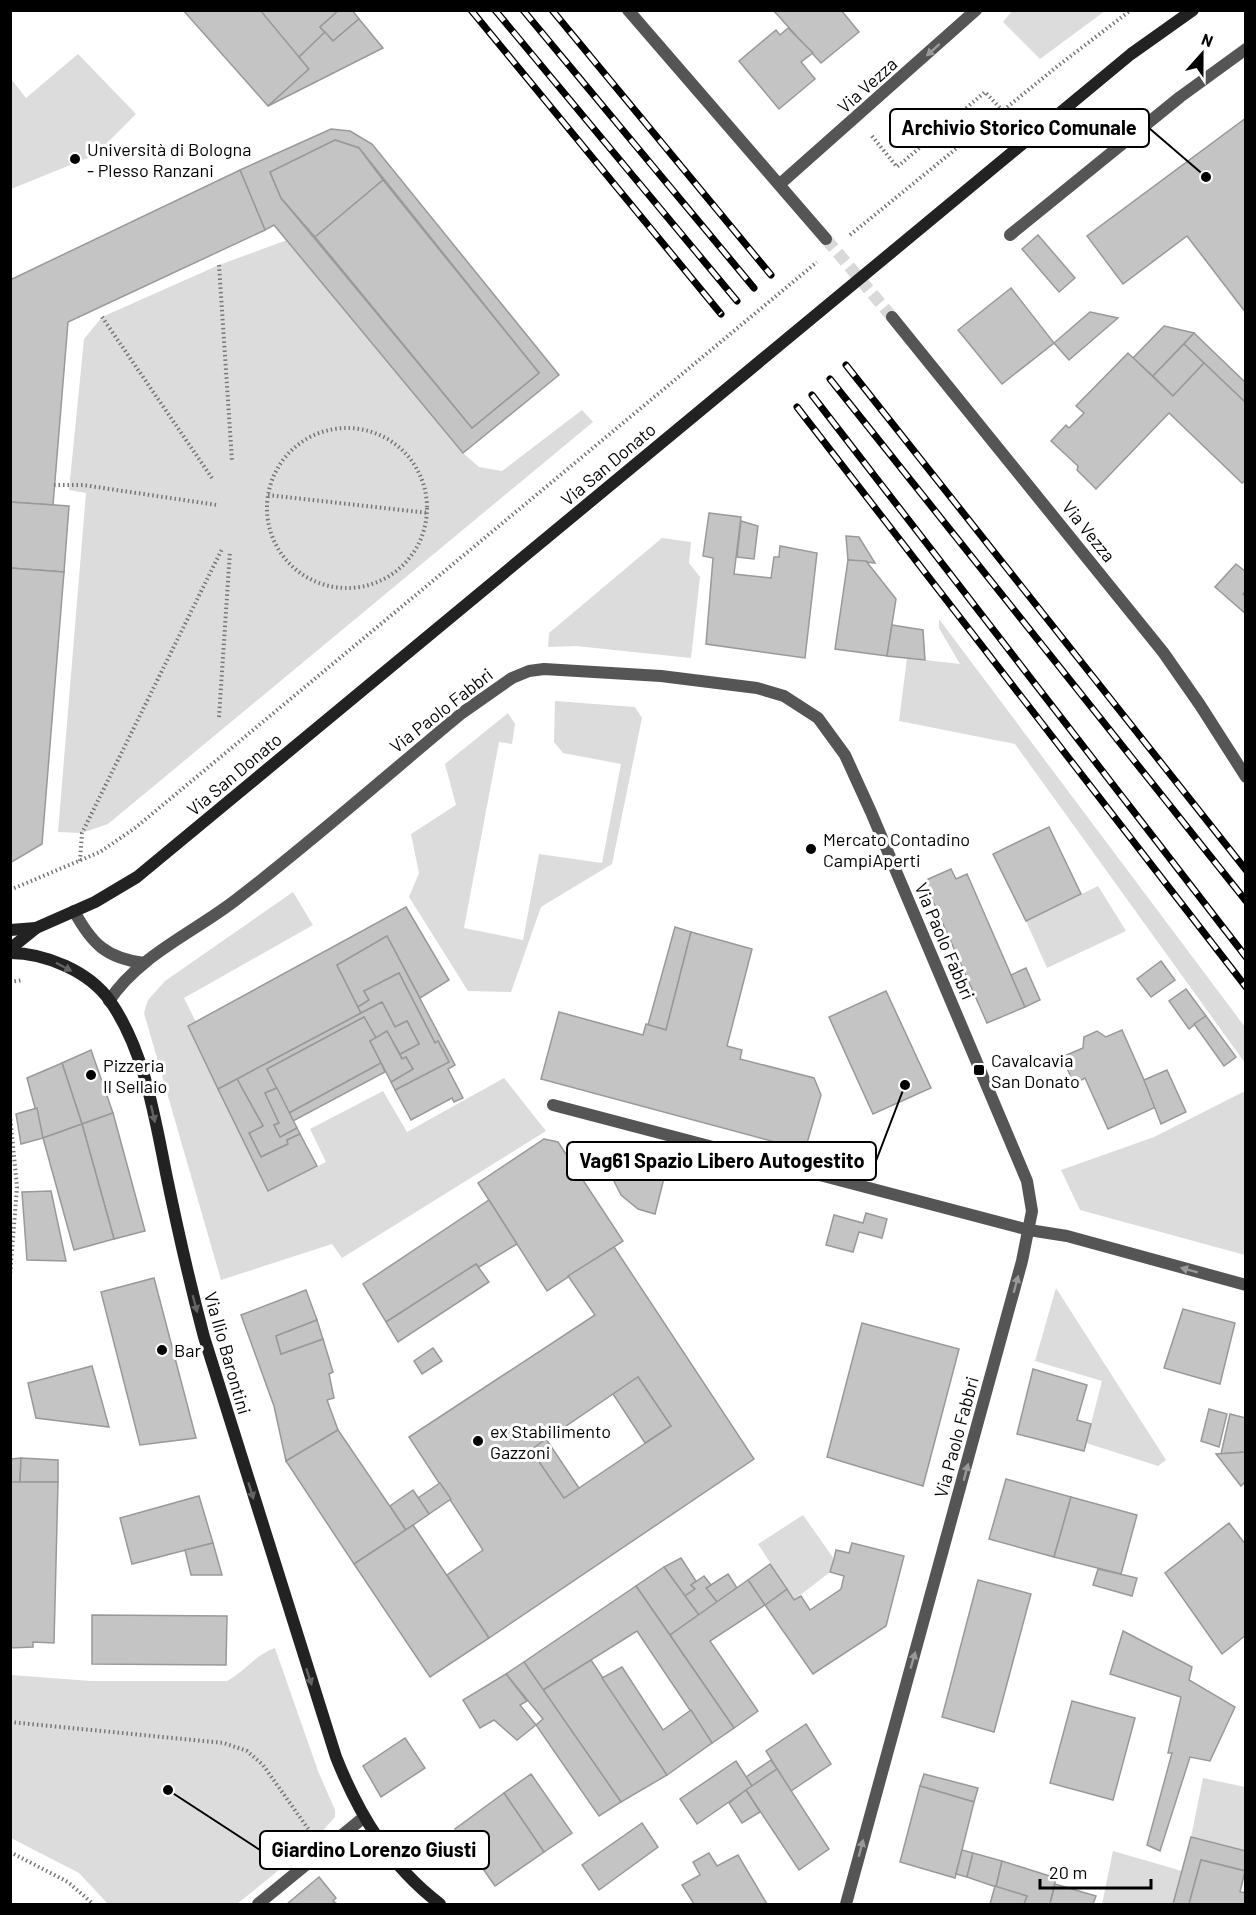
<svg xmlns="http://www.w3.org/2000/svg" width="1256" height="1915" viewBox="0 0 1256 1915" font-family="Barlow,sans-serif">
  <rect width="100%" height="100%" fill="#fff"/>
  <g fill="#dcdcdc">
    <path d="M1012,11V10L1105,11L1040,59L1003,22Z"/>
    <path d="M78,54L136,114L95,155L11,189V79L26,98Z"/>
    <path d="M287,240L463,453L479,467L502,471L582,410L593,422L108,824L82,833L58,832L86,493L69,490L84,339L102,317L219,265Z"/>
    <path d="M662,538L691,542L689,563L700,577L691,658L576,646L548,647L549,633Z"/>
    <path d="M939,619L1245,1027V1063L1015,744L899,721L907,658L960,664L939,628Z"/>
    <path d="M555,701L635,707L642,718L612,864L541,907L511,992L468,991L409,897L419,873L411,834L456,805L445,764L508,713L515,724L512,744L499,742L464,928L523,940L539,854L602,863L621,764L563,753L554,742Z"/>
    <path d="M1098,886L1126,931L1047,968L1026,921Z"/>
    <path d="M293,892L313,925L184,998L196,1022L188,1027L268,1191L326,1162L310,1129L383,1091L407,1132L504,1078L546,1131L342,1258L332,1244L221,1280L144,1013L148,1000L165,981Z"/>
    <path d="M1245,1091V1255L1080,1210L1061,1170L1154,1137Z"/>
    <path d="M1056,1288L1166,1460L1158,1466L1086,1443L1102,1381L1035,1361Z"/>
    <path d="M803,1515L834,1559L830,1572L794,1600L758,1544Z"/>
    <path d="M275,1648L318,1771L335,1810V1817L310,1845L237,1904H108L79,1873L11,1838V1675L91,1681H227C244,1672 256,1654 275,1648Z"/>
    <path d="M1203,1778L1245,1787V1851L1191,1837Z"/>
    <path d="M1113,1851L1182,1871L1173,1904H1102Z"/>
  </g>
  <g fill="#c4c4c4" stroke="#999" stroke-width="1.5" fill-rule="evenodd">
    <path d="M183,10H261L309,69L268,106Z"/>
    <path d="M260,10H339L320,27L325,32L299,57Z"/>
    <path d="M339,10H352L359,19L333,41L320,27Z"/>
    <path d="M773,10H841L859,32L821,63Z"/>
    <path d="M359,19L383,48L268,106L309,69L299,57L325,32L333,41Z"/>
    <path d="M788,28L813,53L801,62L815,79L779,109L739,61L776,30L780,35Z"/>
    <path d="M1246,118V313L1187,236L1123,284L1087,236Z"/>
    <path d="M331,129L350,131L372,144L559,375L463,453L274,225L265,230L240,170ZM335,140L359,148L539,373L472,428L281,198L270,172Z"/>
    <path d="M335,140L359,148L383,180L315,237L281,198L270,172Z"/>
    <path d="M240,170L265,230L68,322L53,505L10,502V280Z"/>
    <path d="M383,180L539,373L472,428L315,237Z"/>
    <path d="M1038,235L1075,278L1059,292L1022,249Z"/>
    <path d="M1011,288L1054,343L1002,384L958,330Z"/>
    <path d="M1090,312L1118,318L1069,360L1054,343Z"/>
    <path d="M1164,326L1194,333L1153,376L1133,358Z"/>
    <path d="M1194,333L1246,383V403L1184,344Z"/>
    <path d="M1184,344L1204,363L1173,396L1153,376Z"/>
    <path d="M1128,353L1173,396L1204,363L1246,403V480L1242,483L1169,413L1096,489L1077,470L1078,466L1051,441L1066,425L1069,428L1084,413L1076,406Z"/>
    <path d="M10,502L69,506L64,572L10,568Z"/>
    <path d="M709,513L741,517L734,574L771,578L774,557H779L780,546L817,553L805,658L706,644L713,558L703,556Z"/>
    <path d="M741,521L758,526L754,559L737,557Z"/>
    <path d="M846,536L859,537L875,563L848,560Z"/>
    <path d="M848,560L866,561L896,599L887,656L835,649Z"/>
    <path d="M1236,564L1246,572V591L1243,594L1246,597V614L1215,587Z"/>
    <path d="M10,568L64,572L42,844L10,863Z"/>
    <path d="M892,625L923,630L925,660L887,656Z"/>
    <path d="M1049,827L1081,894L1026,921L993,854Z"/>
    <path d="M951,869L956,879L967,874L1025,1007L987,1023L924,881Z"/>
    <path d="M406,907L449,980L420,998L387,936L337,965L361,1013L218,1089L188,1026Z"/>
    <path d="M675,927L691,932L666,1030L648,1025Z"/>
    <path d="M691,932L752,949L727,1046L742,1050L740,1059L814,1078L821,1095L805,1150L541,1079L559,1012L643,1035L646,1024L666,1030Z"/>
    <path d="M387,936L455,1065L448,1069L463,1098L454,1102L452,1098L411,1120L395,1090L449,1062L438,1041L435,1043L399,973L364,991L369,1000L358,1007L337,965Z"/>
    <path d="M1161,961L1175,980L1151,997L1137,979Z"/>
    <path d="M1026,968L1040,1000L1025,1007L1011,975Z"/>
    <path d="M399,973L435,1043L438,1041L449,1062L395,1090L391,1082L413,1069L406,1057L402,1059L400,1054L419,1044L407,1021L395,1027L382,1002L361,1013L358,1007L369,1000L364,991Z"/>
    <path d="M1186,989L1206,1016L1189,1029L1169,1001Z"/>
    <path d="M886,991L931,1088L873,1114L829,1017Z"/>
    <path d="M382,1002L395,1027L407,1021L419,1044L400,1054L387,1031L376,1038L364,1017L267,1069L277,1088L265,1093L279,1123L274,1125L280,1137L297,1128L300,1134L287,1140L288,1144L261,1157L249,1133L263,1126L237,1079Z"/>
    <path d="M1206,1016L1236,1057L1224,1066L1194,1024Z"/>
    <path d="M364,1017L376,1038L370,1041L381,1063L289,1113L267,1069Z"/>
    <path d="M1122,1030L1156,1107L1108,1129L1085,1078L1074,1084L1062,1057L1083,1048L1084,1037L1097,1031L1106,1037Z"/>
    <path d="M387,1031L402,1059L406,1057L413,1069L391,1082L370,1041Z"/>
    <path d="M91,1050L113,1113L82,1124L62,1063Z"/>
    <path d="M62,1063L82,1124L43,1138L27,1078Z"/>
    <path d="M381,1063L385,1072L293,1121L289,1113Z"/>
    <path d="M1167,1070L1186,1112L1161,1124L1144,1080Z"/>
    <path d="M237,1079L263,1126L249,1133L261,1157L288,1144L287,1140L300,1134L317,1166L268,1191L218,1089Z"/>
    <path d="M277,1088L297,1128L280,1137L274,1125L279,1123L265,1093Z"/>
    <path d="M37,1108L43,1138L21,1144L16,1114Z"/>
    <path d="M113,1113L145,1231L114,1239L82,1124Z"/>
    <path d="M82,1124L114,1239L74,1250L43,1138Z"/>
    <path d="M544,1139L558,1142L623,1241L547,1291L478,1183Z"/>
    <path d="M614,1161L665,1174L655,1214L638,1209L621,1195L613,1179Z"/>
    <path d="M51,1191L66,1261L27,1260L22,1192Z"/>
    <path d="M489,1200L517,1244L479,1267L476,1264L386,1322L363,1284Z"/>
    <path d="M866,1213L887,1219L882,1238L859,1232L853,1252L826,1245L834,1215L863,1223Z"/>
    <path d="M614,1247L754,1459L489,1638L447,1575L483,1550L409,1437L595,1315L568,1276ZM638,1377L671,1426L564,1498L531,1450Z"/>
    <path d="M476,1264L489,1282L398,1342L386,1322Z"/>
    <path d="M154,1278L196,1438L140,1445L101,1292Z"/>
    <path d="M306,1290L317,1320L276,1336L281,1354L323,1339L333,1372L329,1374L334,1398L327,1400L338,1430L286,1461L274,1406L241,1315Z"/>
    <path d="M1183,1309L1235,1323L1220,1384L1164,1368Z"/>
    <path d="M317,1320L323,1339L281,1354L276,1336Z"/>
    <path d="M862,1323L959,1349L923,1486L827,1457Z"/>
    <path d="M433,1348L442,1361L422,1374L414,1361Z"/>
    <path d="M92,1366L109,1427L36,1418L28,1383Z"/>
    <path d="M1033,1369L1087,1385L1077,1420L1091,1424L1084,1451L1017,1434Z"/>
    <path d="M638,1377L671,1426L645,1443L613,1394Z"/>
    <path d="M1209,1409L1227,1414L1219,1447L1201,1441Z"/>
    <path d="M1230,1414L1246,1418V1452L1221,1454Z"/>
    <path d="M338,1430L406,1530L354,1564L286,1461Z"/>
    <path d="M546,1439L579,1488L564,1498L531,1450Z"/>
    <path d="M1246,1452V1481L1241,1486L1216,1454Z"/>
    <path d="M21,1458L20,1482H10L11,1459Z"/>
    <path d="M21,1458L58,1460V1482H20Z"/>
    <path d="M1006,1479L1071,1497L1054,1557L989,1539Z"/>
    <path d="M10,1482H58L54,1643L33,1642V1647L10,1648Z"/>
    <path d="M440,1483L451,1499L429,1514L418,1498Z"/>
    <path d="M413,1490L429,1514L406,1530L390,1506Z"/>
    <path d="M199,1496L213,1543L132,1564L120,1518Z"/>
    <path d="M1071,1497L1137,1515L1121,1574L1054,1557Z"/>
    <path d="M1229,1523L1246,1545V1635L1222,1654L1165,1573Z"/>
    <path d="M413,1525L489,1638L430,1677L354,1564Z"/>
    <path d="M213,1543L222,1575H191L185,1550Z"/>
    <path d="M852,1543L904,1556L886,1626L813,1674L765,1605L787,1589L794,1600L801,1596L810,1610L841,1589L844,1576L830,1572L834,1559L836,1550L849,1553Z"/>
    <path d="M681,1558L696,1581L691,1585L695,1589L685,1596L664,1567Z"/>
    <path d="M770,1564L787,1589L765,1605L748,1580Z"/>
    <path d="M664,1567L699,1615L670,1635L636,1586Z"/>
    <path d="M1098,1569L1137,1578L1132,1596L1093,1585Z"/>
    <path d="M728,1574L737,1588L717,1602L706,1588Z"/>
    <path d="M704,1576L711,1585L706,1588L717,1602L699,1615L685,1596L695,1589L691,1585Z"/>
    <path d="M748,1580L765,1605L710,1641L758,1711L734,1728L670,1635Z"/>
    <path d="M978,1580L1031,1594L994,1732L942,1717Z"/>
    <path d="M636,1586L734,1728L712,1743L637,1631L543,1690L524,1662Z"/>
    <path d="M92,1615L227,1616L226,1665L92,1664Z"/>
    <path d="M1123,1631L1192,1667L1189,1680L1235,1707L1210,1761L1190,1757L1160,1851L1147,1845L1172,1753H1168L1181,1697L1110,1674Z"/>
    <path d="M591,1660L667,1775L621,1802L543,1690Z"/>
    <path d="M524,1662L621,1802L599,1816L536,1725L543,1719L506,1674Z"/>
    <path d="M622,1667L663,1730L691,1710L712,1743L667,1775L602,1678Z"/>
    <path d="M506,1674L527,1701L520,1705L536,1725L517,1740L494,1720L480,1728L463,1700Z"/>
    <path d="M1072,1701L1135,1718L1113,1800L1050,1783Z"/>
    <path d="M806,1724L831,1764L791,1791L766,1751Z"/>
    <path d="M405,1738L425,1768L381,1797L363,1766Z"/>
    <path d="M771,1760L777,1769L752,1786L746,1777Z"/>
    <path d="M736,1761L752,1786L697,1824L680,1799Z"/>
    <path d="M777,1769L829,1849L799,1870L746,1790Z"/>
    <path d="M531,1774L572,1833L544,1852L504,1793Z"/>
    <path d="M924,1774L978,1788L974,1802L920,1786Z"/>
    <path d="M920,1786L974,1802L955,1878L900,1862Z"/>
    <path d="M746,1790L760,1812L742,1823L729,1803Z"/>
    <path d="M504,1793L544,1852L495,1886L455,1829Z"/>
    <path d="M642,1823L658,1847L599,1890L582,1865Z"/>
    <path d="M1191,1837L1246,1851V1871L1201,1860L1189,1904H1173Z"/>
    <path d="M962,1850L973,1853L967,1877L956,1874Z"/>
    <path d="M709,1853L717,1866L738,1855L767,1904H694L682,1885L700,1875L693,1862Z"/>
    <path d="M973,1853L1002,1861L996,1887L967,1877Z"/>
    <path d="M1201,1860L1245,1871L1240,1892L1246,1893V1904H1189Z"/>
    <path d="M1002,1861L1056,1878L1050,1904H1024L1027,1896L996,1887Z"/>
    <path d="M319,1877L336,1898L333,1901L337,1904H287Z"/>
    <path d="M1055,1884L1096,1896L1093,1904H1050Z"/>
    <path d="M995,1886L1027,1896L1024,1904H990Z"/>
  </g>
  <g fill="none" stroke-linecap="round" stroke-linejoin="round">
    <path stroke="#d9d9d9" stroke-width="12" stroke-dasharray="12 6" stroke-linecap="butt" d="M826,239L892,317"/>
    <g stroke="#777" stroke-width="4" stroke-dasharray="1.5 3" stroke-linecap="butt">
      <path d="M872,136L897,167L985,92L1002,110"/>
      <path d="M850,235L1059,65L1131,10"/>
      <path d="M219,265L232,461"/>
      <path d="M102,317L212,478"/>
      <circle cx="347" cy="508" r="80"/>
      <path d="M54,485H83L217,505"/>
      <path d="M268,495L428,513"/>
      <path d="M219,717L230,551"/>
      <path d="M80,861L82,833L222,549"/>
      <path d="M10,890L100,852L135,828L817,262"/>
      <path d="M10,982L23,980"/>
      <path d="M10,1115L17,1187L10,1276"/>
      <path d="M10,1722L224,1743L247,1751L263,1765L309,1830"/>
      <path d="M10,1852L68,1882L93,1904"/>
    </g>
    <g stroke="#555" stroke-width="12">
      <path d="M1010,235L1180,97L1246,49"/>
      <path d="M553,1105L1029,1230"/>
      <path d="M258,1904L363,1818"/>
    </g>
    <g stroke="#555" stroke-width="12">
      <path d="M628,10L826,239"/>
      <path d="M780,184L976,10"/>
      <path d="M892,317L1163,652L1200,705L1246,777"/>
      <path d="M74,911C92,944 106,958 144,963"/>
      <path d="M109,1001C139,955 195,932 237,899C314,840 387,775 462,713L512,678L529,671L544,669L661,676L757,688L784,696L818,718L845,755L871,812L1027,1181L1032,1211L1022,1261L846,1904"/>
      <path d="M1029,1230L1067,1236L1246,1285"/>
    </g>
    <g stroke="#222" stroke-width="12">
      <path d="M10,930L36,928"/>
      <path d="M10,949L36,928L95,902L137,877L1131,54L1193,10"/>
      <path d="M10,953C45,953 89,971 110,1001C145,1051 155,1119 167,1178C178,1231 190,1284 204,1337L336,1757C359,1815 390,1866 440,1904"/>
    </g>
    <g stroke="#000" stroke-width="7">
      <g id="rail">
        <path d="M471,10L721,314"/>
        <path d="M495,10L737,301"/>
        <path d="M523,10L754,288"/>
        <path d="M552,10L771,275"/>
        <path d="M846,365L1246,870"/>
        <path d="M830,379L1246,901"/>
        <path d="M812,395L1246,957"/>
        <path d="M797,407L1246,987"/>
      </g>
    </g>
    <use href="#rail" stroke="#fff" stroke-width="4.5" stroke-dasharray="14" stroke-linecap="butt"/>
  </g>
  <defs><path id="oneway-solid" d="M-6-.8H1V-3.2L6.5 0L1 3.2V.8H-6Z" transform="scale(1.5)"/></defs>
  <g fill="#999">
    <use href="#oneway-solid" transform="translate(933 50) rotate(138)"/>
    <use href="#oneway-solid" transform="translate(1189 1270) rotate(-165)"/>
    <use href="#oneway-solid" transform="translate(1016 1284) rotate(-75)"/>
    <use href="#oneway-solid" transform="translate(966 1472) rotate(-75)"/>
    <use href="#oneway-solid" transform="translate(913 1660) rotate(-74)"/>
    <use href="#oneway-solid" transform="translate(861 1848) rotate(-75)"/>
  </g>
  <g fill="#646464">
    <use href="#oneway-solid" transform="translate(64 967) rotate(28)"/>
    <use href="#oneway-solid" transform="translate(153 1114) rotate(77)"/>
    <use href="#oneway-solid" transform="translate(195 1304) rotate(75)"/>
    <use href="#oneway-solid" transform="translate(251 1491) rotate(73)"/>
    <use href="#oneway-solid" transform="translate(309 1677) rotate(72)"/>
  </g>
  <g fill="#000" stroke="#fff" stroke-width="2">
    <circle cx="75" cy="159" r="6"/>
    <circle cx="811" cy="849" r="6"/>
    <rect x="973" y="1064" width="12" height="12" rx="3"/>
    <circle cx="91" cy="1075" r="6"/>
    <circle cx="162" cy="1350" r="6"/>
    <circle cx="478" cy="1441" r="6"/>
  </g>
  <g text-anchor="middle" dominant-baseline="central" stroke-width="6" stroke-linejoin="round" paint-order="stroke">
    <g font-size="18" fill="#000" stroke="#fff">
      <text transform="translate(867 85) rotate(-42)">Via Vezza</text>
      <text transform="translate(608 464) rotate(-40)">Via San Donato</text>
      <text transform="translate(1089 531) rotate(51)">Via Vezza</text>
      <text transform="translate(441 710) rotate(-38)">Via Paolo Fabbri</text>
      <text transform="translate(234 774) rotate(-40)">Via San Donato</text>
      <text transform="translate(945 941) rotate(67)">Via Paolo Fabbri</text>
      <text transform="translate(228 1353) rotate(74)">Via Ilio Barontini</text>
      <text transform="translate(956 1437) rotate(-75)">Via Paolo Fabbri</text>
    </g>
    <g font-size="18" fill="#000" stroke="#fff" text-anchor="start">
      <text x="87" y="149">Università di Bologna<tspan x="87" dy="21">- Plesso Ranzani</tspan></text>
      <text x="823" y="839">Mercato Contadino<tspan x="823" dy="21">CampiAperti</tspan></text>
      <text x="991" y="1060">Cavalcavia<tspan x="991" dy="21">San Donato</tspan></text>
      <text x="103" y="1065">Pizzeria<tspan x="103" dy="21">Il Sellaio</tspan></text>
      <text x="174" y="1350">Bar</text>
      <text x="490" y="1431">ex Stabilimento<tspan x="490" dy="21">Gazzoni</tspan></text>
    </g>
  </g>
  <path fill="none" stroke="#000" stroke-width="2" d="M1206 177L1149 128M905 1085L876 1161M168 1790L260 1850"/>
  <g fill="#000" stroke="#fff" stroke-width="2">
    <circle cx="1206" cy="177" r="6"/>
    <circle cx="905" cy="1085" r="6"/>
    <circle cx="168" cy="1790" r="6"/>
  </g>
  <g fill="#fff" stroke="#000" stroke-width="2">
    <rect x="890" y="109" width="259" height="38" rx="6"/>
    <rect x="567" y="1142" width="309" height="38" rx="6"/>
    <rect x="260" y="1831" width="229" height="38" rx="6"/>
  </g>
  <g font-size="20" text-anchor="middle" font-weight="bold" fill="#000">
    <text x="1019" y="135">Archivio Storico Comunale</text>
    <text x="722" y="1168">Vag61 Spazio Libero Autogestito</text>
    <text x="374" y="1857">Giardino Lorenzo Giusti</text>
  </g>
  <rect width="1256" height="1915" fill="none" stroke="#000000" stroke-width="24"/>
  <g transform="translate(1202 54) rotate(21)" stroke="#ffffff" stroke-width="4.5" paint-order="stroke">
  <path d="M0-4.5L10 22L0 15L-10 22Z" fill="#000000"/>
  <text y="-9" font-size="16" font-weight="bold" text-anchor="middle" fill="#000000">N</text>
  </g>
  <path d="M1040 1879v9h111v-9" fill="none" stroke="#000000" stroke-width="3"/>
  <text x="1049" y="1879" font-size="18" fill="#000000" stroke="#ffffff" stroke-width="4.5" paint-order="stroke">20 m</text>
</svg>
